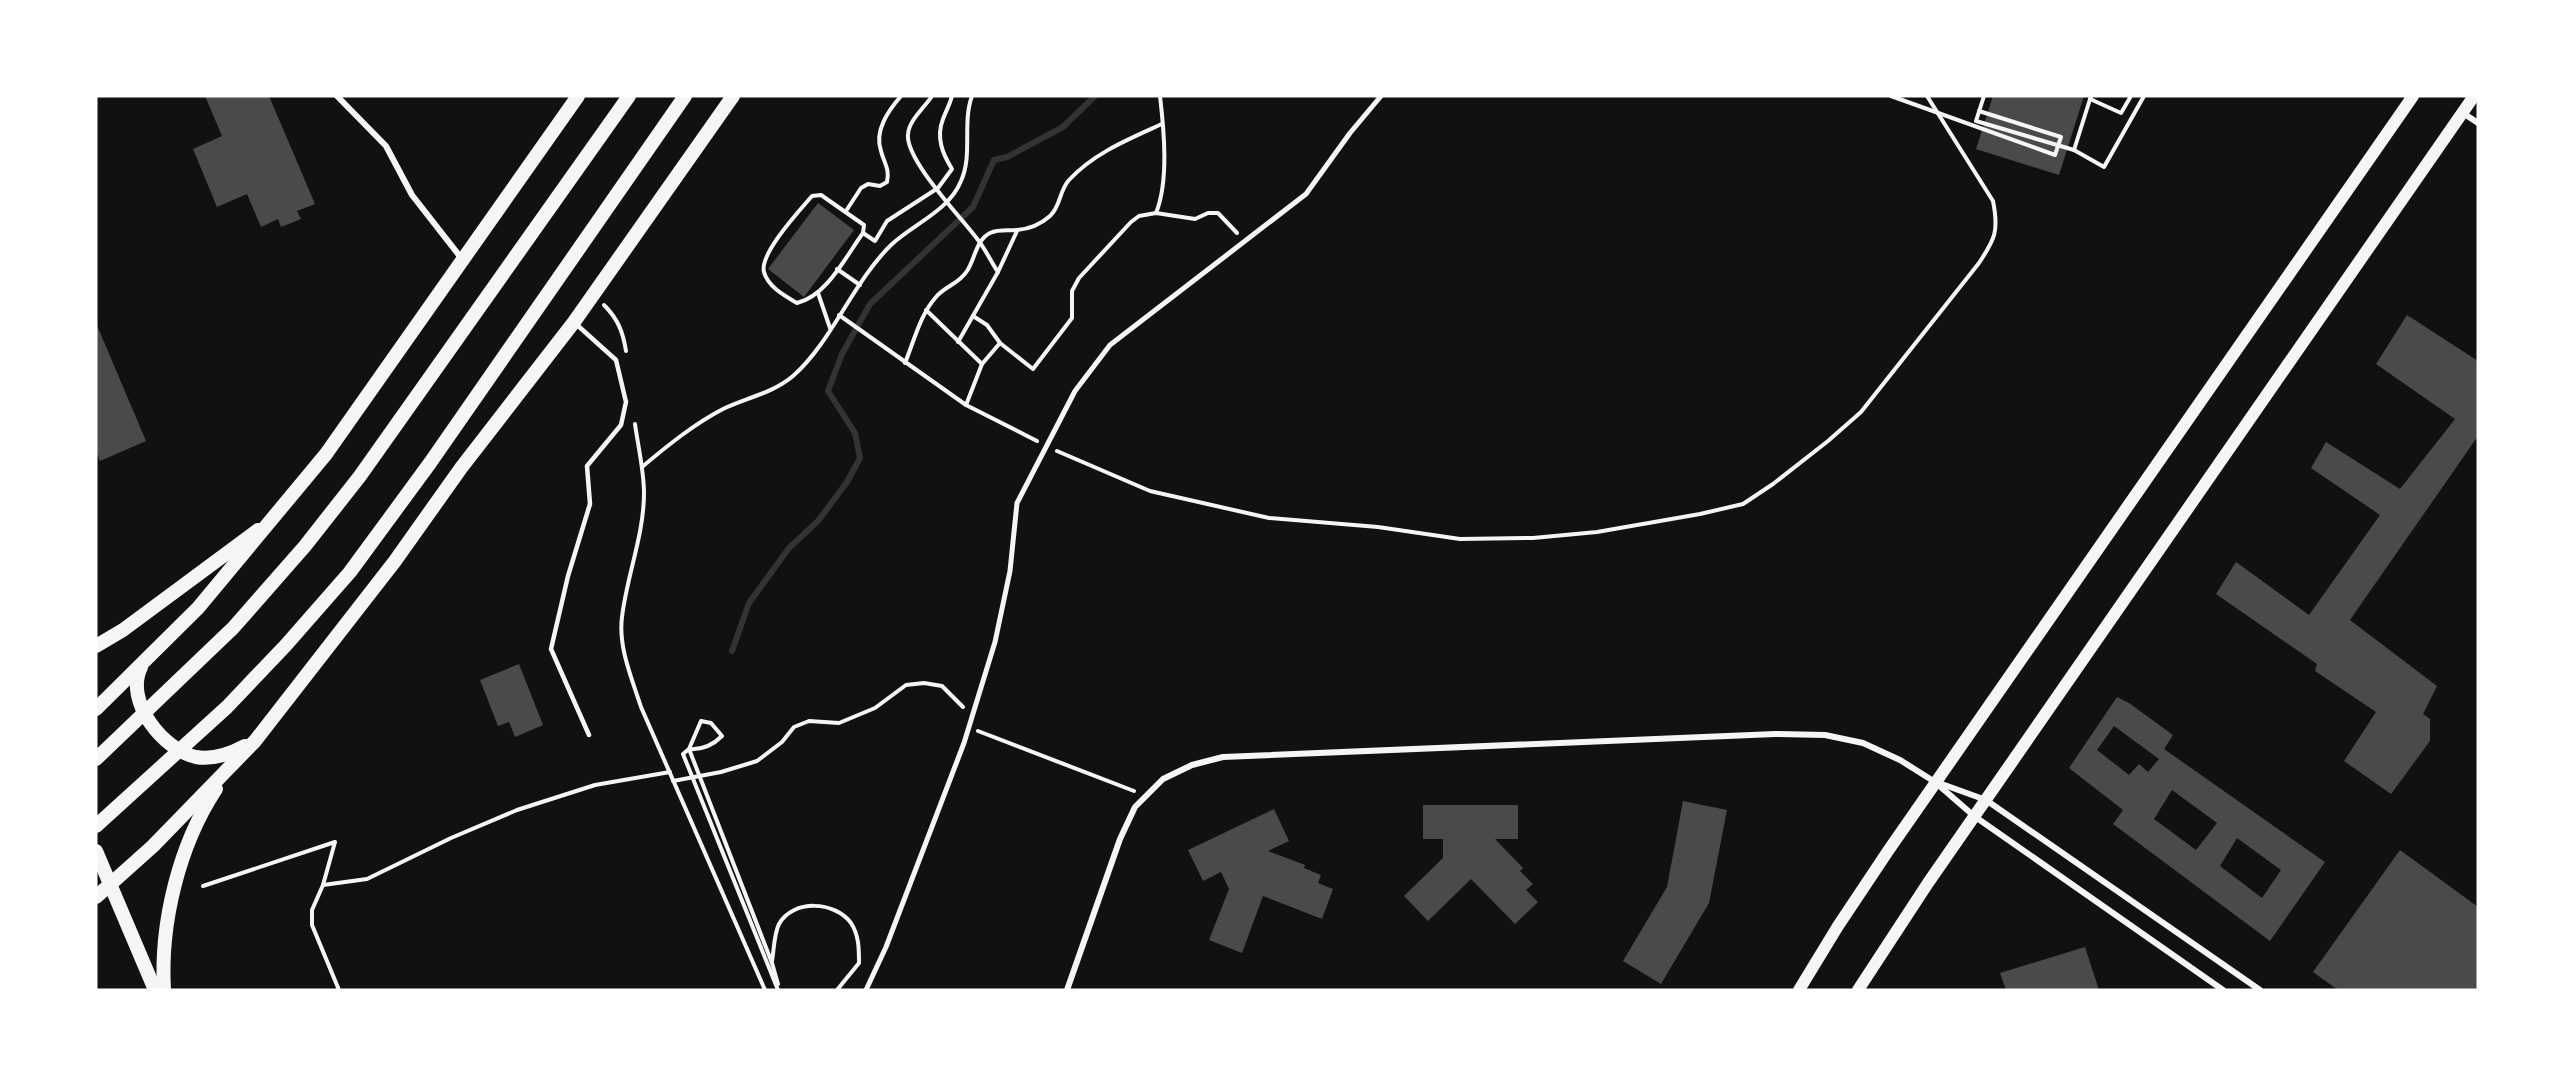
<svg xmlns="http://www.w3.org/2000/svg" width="2574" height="1086" viewBox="0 0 2574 1086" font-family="Manrope,sans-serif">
  <rect width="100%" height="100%" fill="#111"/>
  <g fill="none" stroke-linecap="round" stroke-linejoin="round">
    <path stroke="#333" stroke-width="6" d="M732,651L749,603L789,548L818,521L847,482L860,458L855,433L828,391L842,354L870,304L973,207L994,160L1007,157L1063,127L1095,96"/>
  </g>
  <g fill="#4a4a4a" fill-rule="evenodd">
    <path d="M205,96H269L315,204L297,211L301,219L281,227L278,219L261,227L247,194L217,207L193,149L222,136Z"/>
    <path d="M1993,96H2084L2059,175L1976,149Z"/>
    <path d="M818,203L854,230L804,297L768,269Z"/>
    <path d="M2407,315L2478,361V436L2350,620L2437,686L2423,714L2430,719V741L2391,794L2344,761L2376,712L2315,671L2317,664L2216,594L2236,562L2309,615L2380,515L2311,468L2326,442L2400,489L2455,419L2376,364Z"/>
    <path d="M96,323L146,441L100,461L96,451Z"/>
    <path d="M519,664L543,725L515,737L509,722L498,726L480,680Z"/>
    <path d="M2117,697L2129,703L2173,735L2164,749L2325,862L2270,941L2113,824L2123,810L2069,768ZM2114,726L2159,759L2148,772L2139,764L2129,775L2097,750ZM2172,790L2217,823L2196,850L2154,819ZM2237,838L2281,870L2262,898L2220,866Z"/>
    <path d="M1683,801L1727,810L1709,903L1661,984L1623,961L1667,887Z"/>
    <path d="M1423,805H1518V839H1495L1523,868L1520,871L1533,884L1526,890L1538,902L1515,924L1471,879L1428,921L1404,896L1443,858V839H1423Z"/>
    <path d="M1274,809L1289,841L1268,851L1305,865L1304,868L1321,875L1318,883L1333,889L1322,919L1263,896L1242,953L1209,940L1229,889L1221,872L1203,881L1188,850Z"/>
    <path d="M2400,850L2478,907V990H2338L2313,972Z"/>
    <path d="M2085,947L2099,990H2006L2000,973Z"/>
  </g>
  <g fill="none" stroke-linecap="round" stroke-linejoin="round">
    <g stroke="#f5f5f5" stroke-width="4">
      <path d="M932,96C925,107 909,120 908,134C905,160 962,218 978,240C986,250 991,262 998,272"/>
      <path d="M1891,96L2055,155L2061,137L1979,111"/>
      <path d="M1984,96L1976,121L2074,150L2104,167L2144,96"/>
      <path d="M2090,99L2121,113L2131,96"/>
      <path d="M2074,150L2091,96"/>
      <path d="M821,195L864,225L863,233C846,256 827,296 797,303C785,296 768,287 764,272C759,254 800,210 812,196Z"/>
      <path d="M846,211L861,188L868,184L880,186L887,182C890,169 884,163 881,151C874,131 888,111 901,96"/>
      <path d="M1156,213C1169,181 1164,130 1160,96"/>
      <path d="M863,233L875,241L887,221L938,188L952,169C942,153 936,137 943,119C946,111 950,104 952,96"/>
      <path d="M837,269L860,285"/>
      <path d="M818,293L830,328"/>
      <path d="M604,305C618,319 623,332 626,351"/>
      <path d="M926,310L982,364"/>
      <path d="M839,315L966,405L1037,441"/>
      <path d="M973,316L987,325L1000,343L1033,369L1072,318V291L1079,278L1131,222L1139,216L1156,213L1195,219L1208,213H1218L1237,233"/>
      <path d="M958,342L998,272L1017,231"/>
      <path d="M905,363C914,341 920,315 936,297C945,286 959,284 967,271C975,259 976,240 990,233C999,229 1008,231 1017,230C1029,229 1041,224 1050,216C1061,206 1059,191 1069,180C1094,153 1129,139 1162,124"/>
      <path d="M966,405L982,364L1000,343"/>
      <path d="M635,424C638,446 644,471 644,493C644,535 627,575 622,617C618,647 632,679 641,707L765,990"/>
      <path d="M1057,451L1150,491L1269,518L1378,527L1460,539L1533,538L1597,532L1700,514L1743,504L1773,484L1828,441L1861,412L1979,263C1995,239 1999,231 1993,201L1927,96"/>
      <path d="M642,467C667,446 694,424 723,409C746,398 773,393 793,376C831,343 853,282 891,245C913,224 949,211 961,181C973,155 962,123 972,96"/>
      <path d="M978,731L1134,791"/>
      <path d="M689,749C702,750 713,745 722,736L711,723L701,721L689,749L683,754L778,990"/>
      <path d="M689,749L772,963L778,984"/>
      <path d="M673,781L721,772L757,761L782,742L794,727L809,721L839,723L875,708L906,685L924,683L942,686L963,707"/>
      <path d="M323,885L367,879L451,838L517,810L595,785L670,772"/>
      <path d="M203,886L335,842L323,885L312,910V925L339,990"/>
      <path d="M772,961C774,950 774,934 779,924C793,899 835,901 851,923C859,935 859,949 859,963L837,990"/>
    </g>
    <path stroke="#f5f5f5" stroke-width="4.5" d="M576,324L616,360L626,402L621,425L587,466L590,504L568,576L551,649L589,735"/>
    <path stroke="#f5f5f5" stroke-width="5" d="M866,990L886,947L964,743L995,642L1010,571L1017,503L1075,391L1110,345L1306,194L1350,133L1381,96"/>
    <g stroke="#f5f5f5" stroke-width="6">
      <path d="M337,96L386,146L412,195L462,259"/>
      <path d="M2463,113L2478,123"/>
      <path d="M1939,783L1986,800L2260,990"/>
      <path d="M1067,990L1120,839L1135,807L1163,779L1192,765L1223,757L1775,734L1825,735L1863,743L1900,760L1935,782L1974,816L2223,990"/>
    </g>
    <g stroke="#f5f5f5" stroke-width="12">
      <path d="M1799,990L1838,926L1888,851L2413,96"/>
      <path d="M1858,990L1928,883L2474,96"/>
    </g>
    <g stroke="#f5f5f5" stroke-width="14">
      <path d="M96,646L123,630L258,530"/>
      <path d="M141,667C124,701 163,750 196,757C213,760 230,754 245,746"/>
      <path d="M96,709L198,608L326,454L578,96"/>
      <path d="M96,851L155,990"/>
      <path d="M96,897L153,846L255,741L395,561L461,468L574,322L733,96"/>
      <path d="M164,990C160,923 179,845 216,789"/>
    </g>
    <g stroke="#f5f5f5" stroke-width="14">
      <path d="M96,759L233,628L305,546L360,476L629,96"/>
      <path d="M96,826L227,707L286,645L350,572L430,463L685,96"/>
    </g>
  </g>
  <rect width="2574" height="1086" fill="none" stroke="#ffffff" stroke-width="195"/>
</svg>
